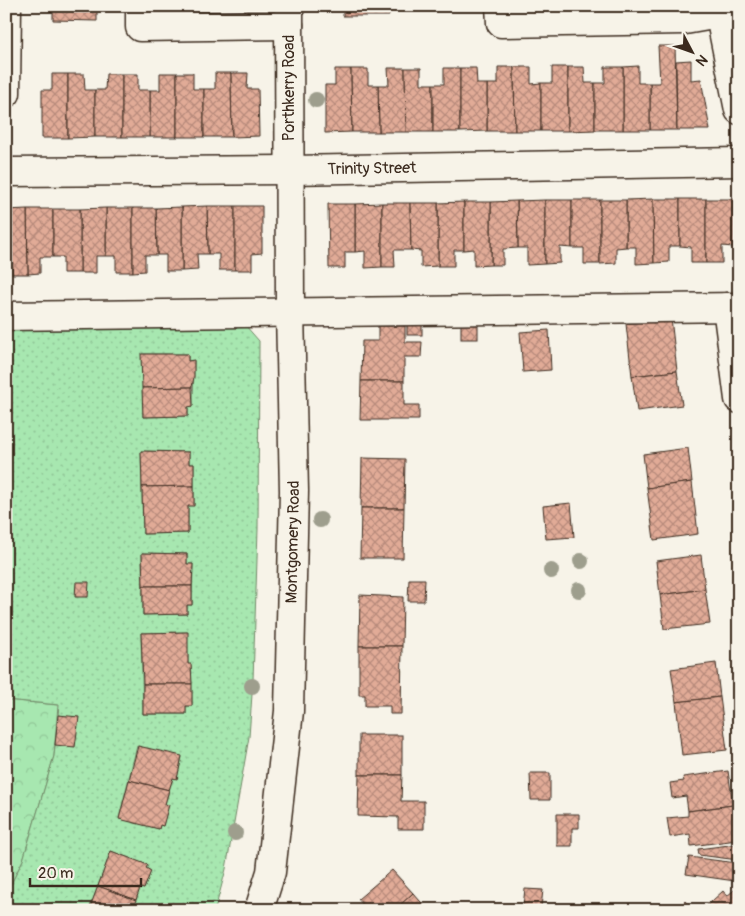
<svg xmlns="http://www.w3.org/2000/svg" width="745" height="916" viewBox="0 0 745 916" font-family="Pangolin,sans-serif">
  <defs>
    <pattern id="forest-crowns" width="20" height="18" patternUnits="userSpaceOnUse" patternTransform="scale(1.25)"><rect width="20" height="18" fill="#a7e7b0"/><path d="M2 6a3 3 0 1 1 6 0M12 15a3 3 0 1 1 6 0" fill="none" stroke="#91c697"/></pattern>
    <pattern id="garden-dots" width="8" height="8" patternUnits="userSpaceOnUse" patternTransform="scale(1.25)"><rect width="8" height="8" fill="#a7e7b0"/><path d="M2 2h.1M6 6h.1" fill="none" stroke="#91c697" stroke-width="1.8" stroke-linecap="round"/></pattern>
    <pattern id="building-cross-hatch" width="8" height="8" patternUnits="userSpaceOnUse" patternTransform="scale(1.25)"><rect width="8" height="8" fill="#e1ab97"/><path d="M0 0l8 8M0 8l8-8" fill="none" stroke="#b88b7b"/></pattern>
  </defs>
  <rect width="100%" height="100%" fill="#f7f3e8"/>
  <filter id="ink" filterUnits="userSpaceOnUse"><feTurbulence type="fractalNoise" baseFrequency=".02" numOctaves="2"/><feDisplacementMap in="SourceGraphic" scale="10" xChannelSelector="R" yChannelSelector="G"/><feConvolveMatrix kernelMatrix="1 2 1 2 8 2 1 2 1" color-interpolation-filters="sRGB"/></filter>
  <g filter="url(#ink)">
    <path fill="url(#forest-crowns)" stroke="#718867" d="M6,700L58,705L54,756L23,860L6,894Z"/>
    <path fill="url(#garden-dots)" stroke="#718867" fill-rule="evenodd" d="M245,325L259,341L258,529L253,680L249,737L226,869L215,910H132L140,888L144,889L151,871L146,868L147,865L111,851L89,910H6V894L23,860L54,756L59,705L6,700V328ZM142,354H188V361H194L193,406L188,407V416L143,417ZM141,451L189,452V464H194V505L188,506V533L143,534ZM142,553L187,554V564H193L192,605H187V614L143,615ZM187,632L188,664L191,665L192,706H186V714H143L141,633ZM137,746L182,757L177,778H173L165,804L168,805L163,826L160,825L159,829L119,818Z"/>
    <g fill="url(#building-cross-hatch)" stroke="#3b2a1e">
      <path d="M53,6H97V21L53,20Z"/>
      <path d="M343,6H417V7H389V16H343Z"/>
      <path d="M522,6H538L535,12Z"/>
      <path d="M658,46H675L677,130H650V83H660Z"/>
      <path d="M691,60V80L701,79L710,130H677L676,61Z"/>
      <path d="M638,66V83H650V130H623V67Z"/>
      <path d="M498,67H514L515,131H487V84H498Z"/>
      <path d="M514,67H531V84L541,83V131H515Z"/>
      <path d="M552,67H568V131H541V83H552Z"/>
      <path d="M568,67H584L585,83H595V130L568,131Z"/>
      <path d="M605,67H623V130H595V83H605Z"/>
      <path d="M388,68H405L406,132H379L378,85H389Z"/>
      <path d="M405,68H421V84H433V132H406Z"/>
      <path d="M444,68H460V132H433V84H444Z"/>
      <path d="M460,68H476L477,84H487V131L460,132Z"/>
      <path d="M335,69H351L352,132L325,133V85H335Z"/>
      <path d="M351,69H368V85H378L379,132H352Z"/>
      <path d="M160,73H177V137H150V90H160Z"/>
      <path d="M177,73H193V89H204V137H177Z"/>
      <path d="M215,73H231L232,137H204V89H215Z"/>
      <path d="M231,73H248L247,89H258L259,136L232,137Z"/>
      <path d="M52,74H68V138H42V90H52Z"/>
      <path d="M68,74H84L85,90H95V137L68,138Z"/>
      <path d="M106,74H122V137H95V90H105Z"/>
      <path d="M122,74H138V90H150V137H122Z"/>
      <path d="M653,199L654,263L636,264V247H626V200Z"/>
      <path d="M653,199H680V246H669V262L654,263Z"/>
      <path d="M680,199H706V263H691V247L680,246Z"/>
      <path d="M706,199H733V247L722,246V263H706Z"/>
      <rect x="733" y="199" width="6" height="69"/>
      <path d="M545,200V264L527,265V248H518L517,201Z"/>
      <path d="M545,200H572V248L560,247V263L545,264Z"/>
      <path d="M572,200H600V264H584V248H572Z"/>
      <path d="M600,200H626V247L616,248V263L600,264Z"/>
      <path d="M517,201L518,248L503,249V265H491V202Z"/>
      <path d="M464,202V250H454V266H438V203Z"/>
      <path d="M464,202H491V265L474,266V249L464,250Z"/>
      <path d="M382,203V267L365,268V251L355,252V204Z"/>
      <path d="M382,203H410L411,250H394L395,267H382Z"/>
      <path d="M410,203H438V266L421,267V251L411,250Z"/>
      <path d="M328,204H355V252H345V268H329Z"/>
      <path d="M207,206H235V270H219V254H208Z"/>
      <path d="M207,206L208,254H197L198,270L182,271V207Z"/>
      <path d="M235,206H262V253L252,254V270H235Z"/>
      <path d="M182,207V271H166V255H157L156,208Z"/>
      <path d="M106,208H133V272H116V256H106Z"/>
      <path d="M106,208V256H96V273H80V209Z"/>
      <path d="M133,208H156L157,255H145V271L133,272Z"/>
      <path d="M27,209H53V257H40V273L28,274Z"/>
      <path d="M27,209L28,274H12V258H6V210Z"/>
      <path d="M53,209H80V273H63V257H53Z"/>
      <path d="M671,318L677,371L632,376L626,324Z"/>
      <rect x="461" y="320" width="17" height="19"/>
      <rect x="407" y="323" width="15" height="12"/>
      <path d="M378,326H405V342H422L421,357H404V381H361L362,341H378Z"/>
      <path d="M549,330L551,370L523,372L520,332Z"/>
      <path d="M141,354H188V361L194,360V377L192,387L142,388Z"/>
      <path d="M677,371L682,405L637,411L632,376Z"/>
      <path d="M361,381H404V405H419V420H360Z"/>
      <path d="M192,387L193,406L188,407V416L143,417L142,388Z"/>
      <path d="M688,448L692,482L647,488L643,454Z"/>
      <path d="M141,451L189,452V464H194V486L142,487Z"/>
      <path d="M362,458L405,459L404,508H361Z"/>
      <path d="M692,482L698,534L654,540L647,488Z"/>
      <path d="M194,486V506H188V533L143,534L142,487Z"/>
      <path d="M571,503L574,537L546,539L543,506Z"/>
      <path d="M361,508H404L403,558H360Z"/>
      <path d="M142,553L187,554V564H193L192,586H143Z"/>
      <path d="M701,555L705,589L660,595L656,561Z"/>
      <path d="M409,579H425L424,601H408Z"/>
      <path d="M76,582H89L88,597H75Z"/>
      <path d="M143,586H192V605H187V614L143,615Z"/>
      <path d="M705,589L710,624L664,629L660,595Z"/>
      <path d="M360,595L403,597L402,646H359Z"/>
      <path d="M188,632V664H191L192,684H143L141,633Z"/>
      <path d="M359,646H402L401,714H390V706H365V695H359Z"/>
      <path d="M716,663L720,697L676,702L671,669Z"/>
      <path d="M143,684H192V706H186V714H143Z"/>
      <path d="M720,697L727,750L682,755L676,702Z"/>
      <path d="M58,715L79,717L75,747L55,745Z"/>
      <rect x="359" y="735" width="43" height="40"/>
      <path d="M138,746L182,756L177,779L173,778L169,790L129,780Z"/>
      <path d="M728,771L733,805L688,811L686,796L672,798L670,783L684,781L683,777Z"/>
      <path d="M530,773H550V800H531Z"/>
      <path d="M359,775H402L401,801H424V829H398V817L358,816Z"/>
      <path d="M129,780L169,790L165,804L169,805L163,826L160,825L159,829L119,819Z"/>
      <path d="M733,805L737,840L691,846L690,834L670,837L667,818L688,816V811Z"/>
      <path d="M557,814H579V828H572V846H557Z"/>
      <path d="M737,844L738,860L699,855L698,849Z"/>
      <path d="M111,851L148,865L146,868L151,871L144,889L140,888L136,900L98,886Z"/>
      <path d="M689,857L737,863L735,881L686,874Z"/>
      <path d="M392,870L413,893L395,910H367L358,899Z"/>
      <path d="M98,886L136,900L132,910H89Z"/>
      <path d="M739,886V910H702L723,891L727,896Z"/>
      <path d="M525,889L543,890L541,907L553,908V910H520V905L523,906Z"/>
      <path d="M413,893L428,910H395Z"/>
      <path d="M685,901L693,910H677Z"/>
      <path d="M553,908L578,910H553Z"/>
    </g>
    <g fill="none" stroke-linecap="round" stroke-linejoin="round">
      <g stroke="#3b2a1e" stroke-width="31">
        <g id="minor">
          <path d="M140,6V27L289,25"/>
          <path d="M500,6L501,23L685,20L719,14"/>
          <path d="M718,6L739,110"/>
          <path d="M6,93L7,6"/>
          <path id="s1" d="M6,172L290,170L739,162"/>
          <path d="M727,307L739,399"/>
          <path d="M6,316L739,307"/>
          <path id="s2" d="M259,910L271,872L289,711L294,491L290,311L289,6"/>
        </g>
      </g>
      <use href="#minor" stroke="#f7f3e8" stroke-width="28"/>
    </g>
    <g fill="#9e9e8d">
      <circle cx="316" cy="100" r="8"/>
      <circle cx="320" cy="520" r="8"/>
      <circle cx="581" cy="561" r="8"/>
      <circle cx="551" cy="571" r="8"/>
      <circle cx="579" cy="590" r="8"/>
      <circle cx="252" cy="686" r="8"/>
      <circle cx="235" cy="833" r="8"/>
    </g>
  </g>
  <g text-anchor="middle" dominant-baseline="central" stroke-width="4" stroke-linejoin="round" paint-order="stroke">
    <g font-size="16" fill="#3b2a1e" stroke="#f7f3e8">
      <text transform="translate(289 88) rotate(-90)">Porthkerry Road</text>
      <text stroke="none"><textPath href="#s1" startOffset="366">Trinity Street</textPath></text>
      <text stroke="none"><textPath href="#s2" startOffset="371">Montgomery Road</textPath></text>
    </g>
  </g>
  <rect width="745" height="916" fill="none" stroke="#f7f3e8" stroke-width="25"/>
  <rect x="12" y="12" width="720" height="891" fill="none" stroke="#3b2a1e" stroke-width="2" filter="url(#ink)"/>
  <g transform="translate(692 52) rotate(131)" stroke="#f7f3e8" stroke-width="4" paint-order="stroke">
  <path d="M0-4L9 19L0 12L-9 19Z" fill="#3b2a1e"/>
  <text y="-8" font-size="14" font-weight="bold" text-anchor="middle" fill="#3b2a1e">N</text>
  </g>
  <path d="M30 878v8h111v-8" fill="none" stroke="#3b2a1e" stroke-width="2.5"/>
  <text x="38" y="878" font-size="15" fill="#3b2a1e" stroke="#f7f3e8" stroke-width="4" paint-order="stroke">20 m</text>
</svg>
